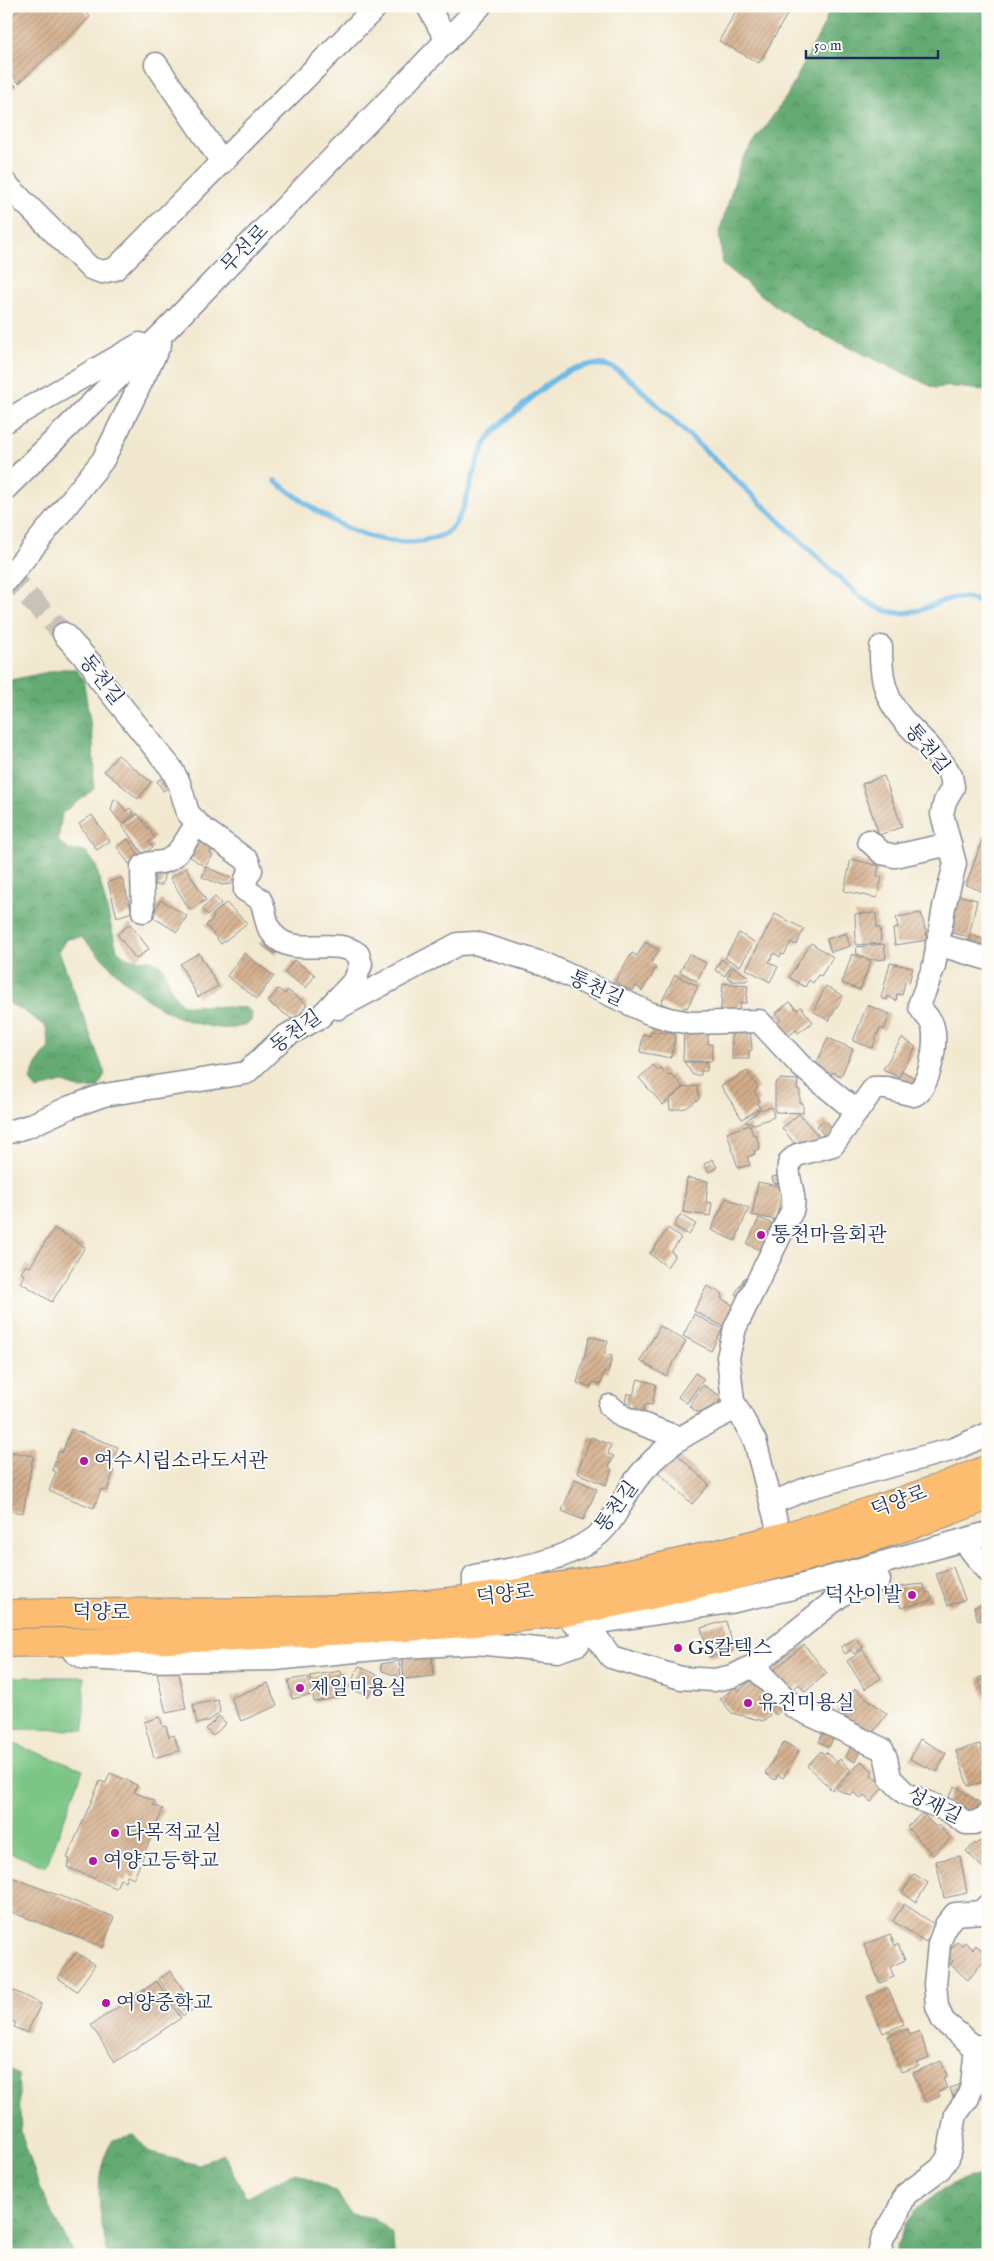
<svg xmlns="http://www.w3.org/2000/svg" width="994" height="2261" viewBox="0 0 994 2261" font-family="'IM FELL English','Noto Serif KR',serif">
  <defs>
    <pattern id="forest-crowns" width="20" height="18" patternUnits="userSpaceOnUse" patternTransform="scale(1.25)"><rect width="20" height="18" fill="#64ab72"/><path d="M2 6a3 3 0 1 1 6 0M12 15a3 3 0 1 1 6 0" fill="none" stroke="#528c61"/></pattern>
    <pattern id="building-hatch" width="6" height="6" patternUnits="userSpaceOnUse" patternTransform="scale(1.25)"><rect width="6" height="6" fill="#d4ad89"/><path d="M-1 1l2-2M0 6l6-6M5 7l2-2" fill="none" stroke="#ab8d73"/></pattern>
  </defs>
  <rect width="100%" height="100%" fill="#fdfcf7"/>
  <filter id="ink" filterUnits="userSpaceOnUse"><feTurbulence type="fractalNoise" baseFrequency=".02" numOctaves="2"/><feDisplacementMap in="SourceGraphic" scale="10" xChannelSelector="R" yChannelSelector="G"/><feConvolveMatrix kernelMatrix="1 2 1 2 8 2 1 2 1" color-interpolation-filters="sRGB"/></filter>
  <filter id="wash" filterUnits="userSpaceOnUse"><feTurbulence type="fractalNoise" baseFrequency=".0096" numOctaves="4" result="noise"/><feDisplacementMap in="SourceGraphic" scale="20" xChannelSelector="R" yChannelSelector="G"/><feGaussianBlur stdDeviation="1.12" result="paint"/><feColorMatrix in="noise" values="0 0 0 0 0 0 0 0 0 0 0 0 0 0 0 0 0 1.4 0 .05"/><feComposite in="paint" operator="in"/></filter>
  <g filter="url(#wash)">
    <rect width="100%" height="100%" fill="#f2e8cf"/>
    <g fill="url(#forest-crowns)" stroke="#406d68">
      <path d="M830,6H988V390C968,390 955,384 935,388L809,328L778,308L723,265L719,233L741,161L787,96L825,23Z"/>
      <path d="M62,669H75L83,678L93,740L94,789L62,813L58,841L69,850L86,852L96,865L117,950C134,967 146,954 159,964C167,970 169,985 173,993C175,997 179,1001 183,1005L246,1008L252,1013L251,1021C237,1031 224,1029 208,1026C150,1015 121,976 81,937L66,939L59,951L105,1074L98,1088L81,1089L61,1082L37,1090L30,1080L36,1065L49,1047L46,1027L24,1011L6,1002V681Z"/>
      <path d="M6,2067L18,2074L21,2132L40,2189L74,2255H6Z"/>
      <path d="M134,2135L150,2153L199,2165L222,2153L246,2197L295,2172L336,2191L350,2214L375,2218L393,2235L394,2255H108C100,2218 91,2173 113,2140Z"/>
      <path d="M969,2177L988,2178V2255H895C898,2246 899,2237 903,2229C914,2205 946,2185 969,2177Z"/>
    </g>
    <g fill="#7bc685" stroke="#4b7a72">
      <path d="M6,1677H84V1730L6,1729Z"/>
      <path d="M6,1741L83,1770L46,1867L6,1851Z"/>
    </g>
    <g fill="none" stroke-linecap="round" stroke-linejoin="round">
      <path stroke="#6cb9e6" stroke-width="5.5" d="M275,481C318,512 363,549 421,541C433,539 447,536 454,525C471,500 471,467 487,441C495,428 508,418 519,409C542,388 569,361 604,365C615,367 624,375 633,382L847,585C862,599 879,613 901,613C935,613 947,584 988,606"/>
    </g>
    <g id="blocks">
      <g fill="url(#building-hatch)">
        <path d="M22,6H81L90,17L19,83L6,69V21Z"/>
        <path d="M739,6H792L759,63L719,41Z"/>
        <path d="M6,75L16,86L6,95Z"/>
        <path d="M118,755L151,782L138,799L104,771Z"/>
        <path d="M167,775L173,785L163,791L157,781Z"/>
        <path d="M884,776L902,827L879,835L862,784Z"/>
        <path d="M114,799L119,802L126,811L130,808L134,814L122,824L111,810Z"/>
        <path d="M138,814L155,838L149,842L153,847L143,854L122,825Z"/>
        <path d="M92,815L110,841L97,850L79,824Z"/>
        <path d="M196,833L213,847L210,853L213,855L205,867L189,856Z"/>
        <path d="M984,835L988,837V894L966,885Z"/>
        <path d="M128,839L140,857L129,864L117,847Z"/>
        <path d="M851,859L879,866L877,876L882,877L877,898L844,891Z"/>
        <path d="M152,865L166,868L162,885H148Z"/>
        <path d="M206,867L233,879L231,884L222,885L202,877Z"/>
        <path d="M186,868L206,900L190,910L170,878Z"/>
        <path d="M122,878L132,912L117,917L108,882Z"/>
        <path d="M956,895L977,900L969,937L949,932Z"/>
        <path d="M215,897L221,903L208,915L202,909Z"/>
        <path d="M161,900L187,916L177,932L151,916Z"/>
        <path d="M226,903L247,923L221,944L206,925L214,918L212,915Z"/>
        <path d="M876,913L877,928H880L881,943L856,945L855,914Z"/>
        <path d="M921,913L928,940L895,945L893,929L898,928L896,917Z"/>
        <path d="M775,914L804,929L796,945L791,942L784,955L781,954L780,957L774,953L769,962L778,967L770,982L746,969Z"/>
        <path d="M130,924L149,949L136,959L117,934Z"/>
        <path d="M739,933L754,942L740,966L725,958Z"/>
        <path d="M846,933L850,946L831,952L827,939Z"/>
        <path d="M971,935L988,941V953L966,947Z"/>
        <path d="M267,937L280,947L275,954L262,945Z"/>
        <path d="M645,942L659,950L650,964L656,968L642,991L636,986L632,992L615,981L632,953L637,956Z"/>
        <path d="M811,943L833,957L821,976L818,975L813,983L809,980L805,987L789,977Z"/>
        <path d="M884,944L886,959L873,960L857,954L856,947Z"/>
        <path d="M199,953L218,986L198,997L180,964Z"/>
        <path d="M244,953L274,976L257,999L227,976Z"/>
        <path d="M689,954L706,963L697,981L680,972Z"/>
        <path d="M852,954L871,961L860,990L842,983Z"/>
        <path d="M721,959L731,966L725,976L715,970Z"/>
        <path d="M294,960L315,975L306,988L285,973Z"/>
        <path d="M890,963L913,968L909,983L905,982L902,995L897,994L896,1001L888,996L887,1000L881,998Z"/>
        <path d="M733,967L749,977L746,981H733L727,977Z"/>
        <path d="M675,975L698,986L687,1008L684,1007L681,1013L661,1003Z"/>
        <path d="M723,983L748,986L746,1003H740L739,1015L720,1018Z"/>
        <path d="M826,986L843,996L829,1021L813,1011Z"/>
        <path d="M278,989L285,994L287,990L307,1004L295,1021L268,1002Z"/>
        <path d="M790,1002L797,1010L801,1007L813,1022L798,1033L796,1030L787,1037L777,1023L781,1020L776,1013Z"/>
        <path d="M867,1005L890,1014L884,1030L880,1028L872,1048L853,1041Z"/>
        <path d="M684,1028L708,1034V1044H712V1061H683Z"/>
        <path d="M732,1029H750L752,1050L749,1051V1059H732Z"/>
        <path d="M650,1031L676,1034L671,1058L640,1052L643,1034L650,1036Z"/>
        <path d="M828,1038L853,1049L841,1076L832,1072L830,1077L814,1069Z"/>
        <path d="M902,1038L916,1047L898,1077L883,1069Z"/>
        <path d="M684,1062H707V1071H701V1075H693Z"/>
        <path d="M653,1065L658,1070L661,1068L669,1076L671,1074L683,1087L663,1105L639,1078Z"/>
        <path d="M747,1071L758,1088L754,1091L760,1101L757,1103L760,1108L742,1119L721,1086Z"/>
        <path d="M903,1071L919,1081L913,1090L897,1081Z"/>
        <path d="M780,1079L798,1080L797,1090H800V1103H803V1113L775,1112V1084Z"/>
        <path d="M697,1086L699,1099L686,1108L670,1110L669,1100L683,1088Z"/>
        <path d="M772,1107L774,1117L755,1124L745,1122L759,1110Z"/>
        <path d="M799,1114L821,1139L800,1150L782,1128Z"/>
        <path d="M825,1120L836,1132L827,1139L817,1126Z"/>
        <path d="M750,1125L753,1135L756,1134L760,1149L754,1151L755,1154L747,1157L750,1165L738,1168L727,1132Z"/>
        <path d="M712,1159L717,1167L709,1172L704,1164Z"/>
        <path d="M783,1175L785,1182L774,1184L772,1177Z"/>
        <path d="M687,1178L708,1181L706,1202L712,1203L710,1216L683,1212Z"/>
        <path d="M758,1182L783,1187L776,1220L752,1215Z"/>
        <path d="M726,1198L749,1208L735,1241L711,1230Z"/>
        <path d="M680,1215L696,1224L689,1235L674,1226Z"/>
        <path d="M759,1218L775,1225L763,1251L747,1244Z"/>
        <path d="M54,1228L85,1247L52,1302L20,1282L25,1275L21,1273L26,1265L30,1267Z"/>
        <path d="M668,1228L681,1238L671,1252L675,1255L667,1267L650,1254Z"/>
        <path d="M745,1277L753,1281L744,1299L735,1294Z"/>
        <path d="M707,1286L723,1294L721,1298L736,1307L728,1329L694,1311Z"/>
        <path d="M694,1314L722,1329L711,1351L683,1336Z"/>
        <path d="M660,1326L686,1341L666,1376L640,1361Z"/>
        <path d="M590,1336L608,1341L604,1354L612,1356L608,1373L604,1372L601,1384L593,1382L591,1387L577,1383Z"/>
        <path d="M695,1373L704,1379L687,1403L678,1397Z"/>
        <path d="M638,1379L656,1384L652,1405L645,1404L642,1416L629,1412L631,1404L625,1402L627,1393L633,1395Z"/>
        <path d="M703,1385L722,1397L710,1415L705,1411L703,1415L689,1407Z"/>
        <path d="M71,1429L118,1447L110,1469L114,1471L107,1491L101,1489L94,1508L49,1491L56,1472L52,1470L59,1451L62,1453Z"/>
        <path d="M591,1437L611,1445L608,1454L614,1456L609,1467L612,1469L606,1485L577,1473Z"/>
        <path d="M672,1449L709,1485L692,1504L654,1468Z"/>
        <path d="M6,1451L33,1456L23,1513L6,1510Z"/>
        <path d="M575,1479L597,1489L583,1520L562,1511Z"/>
        <path d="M953,1567L965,1599L948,1606L936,1574Z"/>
        <path d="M923,1584L926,1593L930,1592L932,1600L901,1608L896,1587Z"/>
        <path d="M988,1603V1618L978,1621L974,1607Z"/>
        <path d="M726,1621L734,1650L709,1657L701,1628Z"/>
        <path d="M856,1638L863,1648L854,1654L851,1650L845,1654L841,1647Z"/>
        <path d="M804,1645L827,1673L805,1692L799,1684L791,1691L770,1673Z"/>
        <path d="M863,1650L881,1678L865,1689L847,1661Z"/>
        <path d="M432,1655L434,1676L404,1679L402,1658Z"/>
        <path d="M399,1661L401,1677L382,1671L381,1664Z"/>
        <path d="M359,1666L379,1676L368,1697L349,1687Z"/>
        <path d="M178,1668L186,1709L166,1713L157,1673Z"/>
        <path d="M341,1671L345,1696L314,1702L310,1676Z"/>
        <path d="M988,1675V1706H987L978,1678Z"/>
        <path d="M755,1676L767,1689L758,1697L769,1710L767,1712L770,1715L763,1721L732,1713L720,1699L735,1687L739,1691Z"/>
        <path d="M308,1677L311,1695L292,1699L288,1680Z"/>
        <path d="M268,1683L277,1706L241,1721L231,1698Z"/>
        <path d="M855,1689L887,1714L870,1736L838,1711Z"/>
        <path d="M218,1700L220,1712L209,1721L197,1724L193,1705Z"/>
        <path d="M778,1700L784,1707L776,1715L770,1708Z"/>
        <path d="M219,1716L226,1723L213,1736L206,1729Z"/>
        <path d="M160,1717L163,1727L166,1726L169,1737L174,1735L179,1751L154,1758L144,1722Z"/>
        <path d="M825,1728L836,1733L829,1747L819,1742Z"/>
        <path d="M920,1739L946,1753L937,1772L910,1759Z"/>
        <path d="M853,1741L863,1745L855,1762L846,1757Z"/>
        <path d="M784,1742L799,1751L783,1778L778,1775L775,1780L765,1773Z"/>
        <path d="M980,1744L988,1768V1780L968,1786L956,1751Z"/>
        <path d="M821,1751L824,1754L826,1752L837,1762L840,1759L851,1770L832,1790L807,1766Z"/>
        <path d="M861,1761L873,1771L871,1775L884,1786L871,1802L864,1796L861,1799L853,1792L850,1795L836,1789Z"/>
        <path d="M110,1773L137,1785L134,1792L155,1801L153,1805L163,1809L134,1878L127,1875L125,1882L120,1879L116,1888L67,1867L70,1859L67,1858L100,1781L106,1783Z"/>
        <path d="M955,1786L980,1803L970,1818L946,1802Z"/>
        <path d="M922,1813L936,1827L938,1825L951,1838L933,1855L907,1827Z"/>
        <path d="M988,1839V1873L966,1851L975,1843L976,1845L980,1841L983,1843Z"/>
        <path d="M960,1856L967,1893L944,1898L936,1861Z"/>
        <path d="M914,1874L928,1883L916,1902L902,1893Z"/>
        <path d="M6,1875L114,1917L103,1947L6,1910Z"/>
        <path d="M904,1904L937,1926L926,1942L893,1921Z"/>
        <path d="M890,1934L895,1946L898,1944L905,1960L890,1967L894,1977L880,1983L864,1945Z"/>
        <path d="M957,1942L962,1946L965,1942L973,1949L976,1945L988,1956L968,1980L950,1964L953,1961L946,1955Z"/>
        <path d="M76,1952L95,1965L77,1991L58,1978Z"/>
        <path d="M171,1971L195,2008L183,2016L159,1979Z"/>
        <path d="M157,1981L181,2018L115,2062L91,2025Z"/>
        <path d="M6,1987L41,2004L27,2033L14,2027L16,2023L6,2019Z"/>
        <path d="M888,1988L904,2024L883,2033L867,1997Z"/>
        <path d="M908,2029L910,2035L919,2031L929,2058L917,2063L919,2066L901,2072L888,2036Z"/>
        <path d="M941,2061L947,2076L943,2078L947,2088L938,2092L940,2096L926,2103L913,2073Z"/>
        <path d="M988,2064V2099L983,2100L978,2065Z"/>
        <path d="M961,2084L965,2092L953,2097L950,2088Z"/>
      </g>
    </g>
  </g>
  <g filter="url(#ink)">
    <use href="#blocks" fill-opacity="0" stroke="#868c96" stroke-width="1"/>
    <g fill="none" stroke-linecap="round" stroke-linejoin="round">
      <path stroke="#c7c3b8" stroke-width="22" stroke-dasharray="22 11" stroke-linecap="butt" d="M6,573L64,634"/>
      <g stroke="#868c96" stroke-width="25">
        <g id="minor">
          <path d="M428,6L447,41"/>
          <path d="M156,64L222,162"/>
          <path d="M6,184L90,268L102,272L115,269L377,6"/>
          <path d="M6,421L140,344"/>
          <path d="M6,488L167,329L480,6"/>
          <path d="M6,581L103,460L160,344"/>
          <path d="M869,841L882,853L895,856L950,844"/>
          <path d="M143,911L142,867C150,860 159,865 168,860C180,855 190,833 197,823"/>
          <path d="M937,944L988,959"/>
          <path d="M338,1008L458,944L475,943L545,964L649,1013L669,1019L691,1023L759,1021L801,1066L857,1112"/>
          <path d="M6,1133L29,1126L70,1107L104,1095L246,1073L284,1037L320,1017L355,980L361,964L358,954C331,934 288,963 269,928C265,919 265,908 260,899L245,890L246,879L251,870L248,861L202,828L188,813L179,783L171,768L98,677L93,666L64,634"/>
          <path d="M610,1406L623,1417L679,1438"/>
          <path d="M772,1503L811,1487L954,1449L988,1434"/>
          <path d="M964,1541L988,1572"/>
          <path d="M784,1552L755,1441L733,1401L728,1357L735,1328L792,1211C798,1194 784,1177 790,1161L797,1155L833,1145L874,1088H886L914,1095C930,1088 937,1042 933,1027C931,1018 924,1015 920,1007V1003L934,966L944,907L955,864L942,814L945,801L953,787L951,776C920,722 879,724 881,647"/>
          <path d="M474,1599V1576C515,1569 566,1562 599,1534C615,1520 623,1498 635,1481C664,1442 694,1430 736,1408"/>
          <path d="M586,1614L587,1624L611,1657L681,1678L714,1680L733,1676L753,1666L845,1592L879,1580"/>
          <path d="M573,1623L587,1624L730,1602L793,1588L988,1533"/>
          <path d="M68,1643L74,1652L85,1658L144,1661L275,1659L385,1648L476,1643L557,1651L578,1644L585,1634L587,1624"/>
          <path d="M753,1666L794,1707L882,1749L886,1758L890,1778L906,1794L949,1811L966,1823H974L988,1816"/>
          <path d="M988,1905L981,1912L955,1914L946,1925L939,1944L935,1984L937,2006L943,2021L972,2045L988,2048"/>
          <path d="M879,2255L883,2237L896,2216L905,2195L940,2169L948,2158L956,2114L968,2098L972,2085L976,2047"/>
        </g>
      </g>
      <g stroke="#868c96" stroke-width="30">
        <g id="major">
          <path d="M6,1614C115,1611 224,1614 333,1610C472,1605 609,1582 744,1547C827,1526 908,1502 988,1469"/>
          <path d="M6,1643C108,1642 210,1638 312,1632C396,1628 480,1624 562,1612C612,1605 661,1592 710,1581C804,1559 898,1533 988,1496"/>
        </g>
      </g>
      <use href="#minor" stroke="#fff" stroke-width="22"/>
      <use href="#major" stroke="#fcbd6f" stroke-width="28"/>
    </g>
  </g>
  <g fill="#b5179e" stroke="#fdfcf7" stroke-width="2">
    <circle cx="761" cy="1235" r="5"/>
    <circle cx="84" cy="1461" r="5"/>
    <circle cx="912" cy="1595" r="5"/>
    <circle cx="678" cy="1648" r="5"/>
    <circle cx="300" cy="1688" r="5"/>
    <circle cx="748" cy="1703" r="5"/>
    <circle cx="115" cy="1833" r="5"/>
    <circle cx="93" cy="1861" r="5"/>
    <circle cx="106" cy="2003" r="5"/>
  </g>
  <g text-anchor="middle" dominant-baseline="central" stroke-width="4" stroke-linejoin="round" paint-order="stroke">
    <g font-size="20" fill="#1b2f5e" stroke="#fdfcf7">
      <text transform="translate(245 249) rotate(-46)">무선로</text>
      <text transform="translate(101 680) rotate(52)">동천길</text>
      <text transform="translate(927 749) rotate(51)">통천길</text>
      <text transform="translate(596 989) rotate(25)">통천길</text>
      <text transform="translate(296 1032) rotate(-36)">동천길</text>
      <text transform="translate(899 1502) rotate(-20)">덕양로</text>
      <text transform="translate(617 1507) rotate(-54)">통천길</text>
      <text transform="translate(505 1595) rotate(-7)">덕양로</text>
      <text transform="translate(101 1613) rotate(1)">덕양로</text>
      <text transform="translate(934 1806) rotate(26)">성재길</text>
    </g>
    <g font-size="20" fill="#1b2f5e" stroke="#fdfcf7" text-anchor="start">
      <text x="771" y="1235">통천마을회관</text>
      <text x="94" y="1461">여수시립소라도서관</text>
      <text x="902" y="1595" text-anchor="end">덕산이발</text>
      <text x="688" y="1648">GS칼텍스</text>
      <text x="310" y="1688">제일미용실</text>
      <text x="758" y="1703">유진미용실</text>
      <text x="125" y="1833">다목적교실</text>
      <text x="103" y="1861">여양고등학교</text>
      <text x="116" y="2003">여양중학교</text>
    </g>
  </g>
  <rect width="994" height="2261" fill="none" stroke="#fdfcf7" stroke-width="25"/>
  <path d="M806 50v8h132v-8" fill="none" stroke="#1b2f5e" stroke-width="2.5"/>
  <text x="814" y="50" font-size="15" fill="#1b2f5e" stroke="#fdfcf7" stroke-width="4" paint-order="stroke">50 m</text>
</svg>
